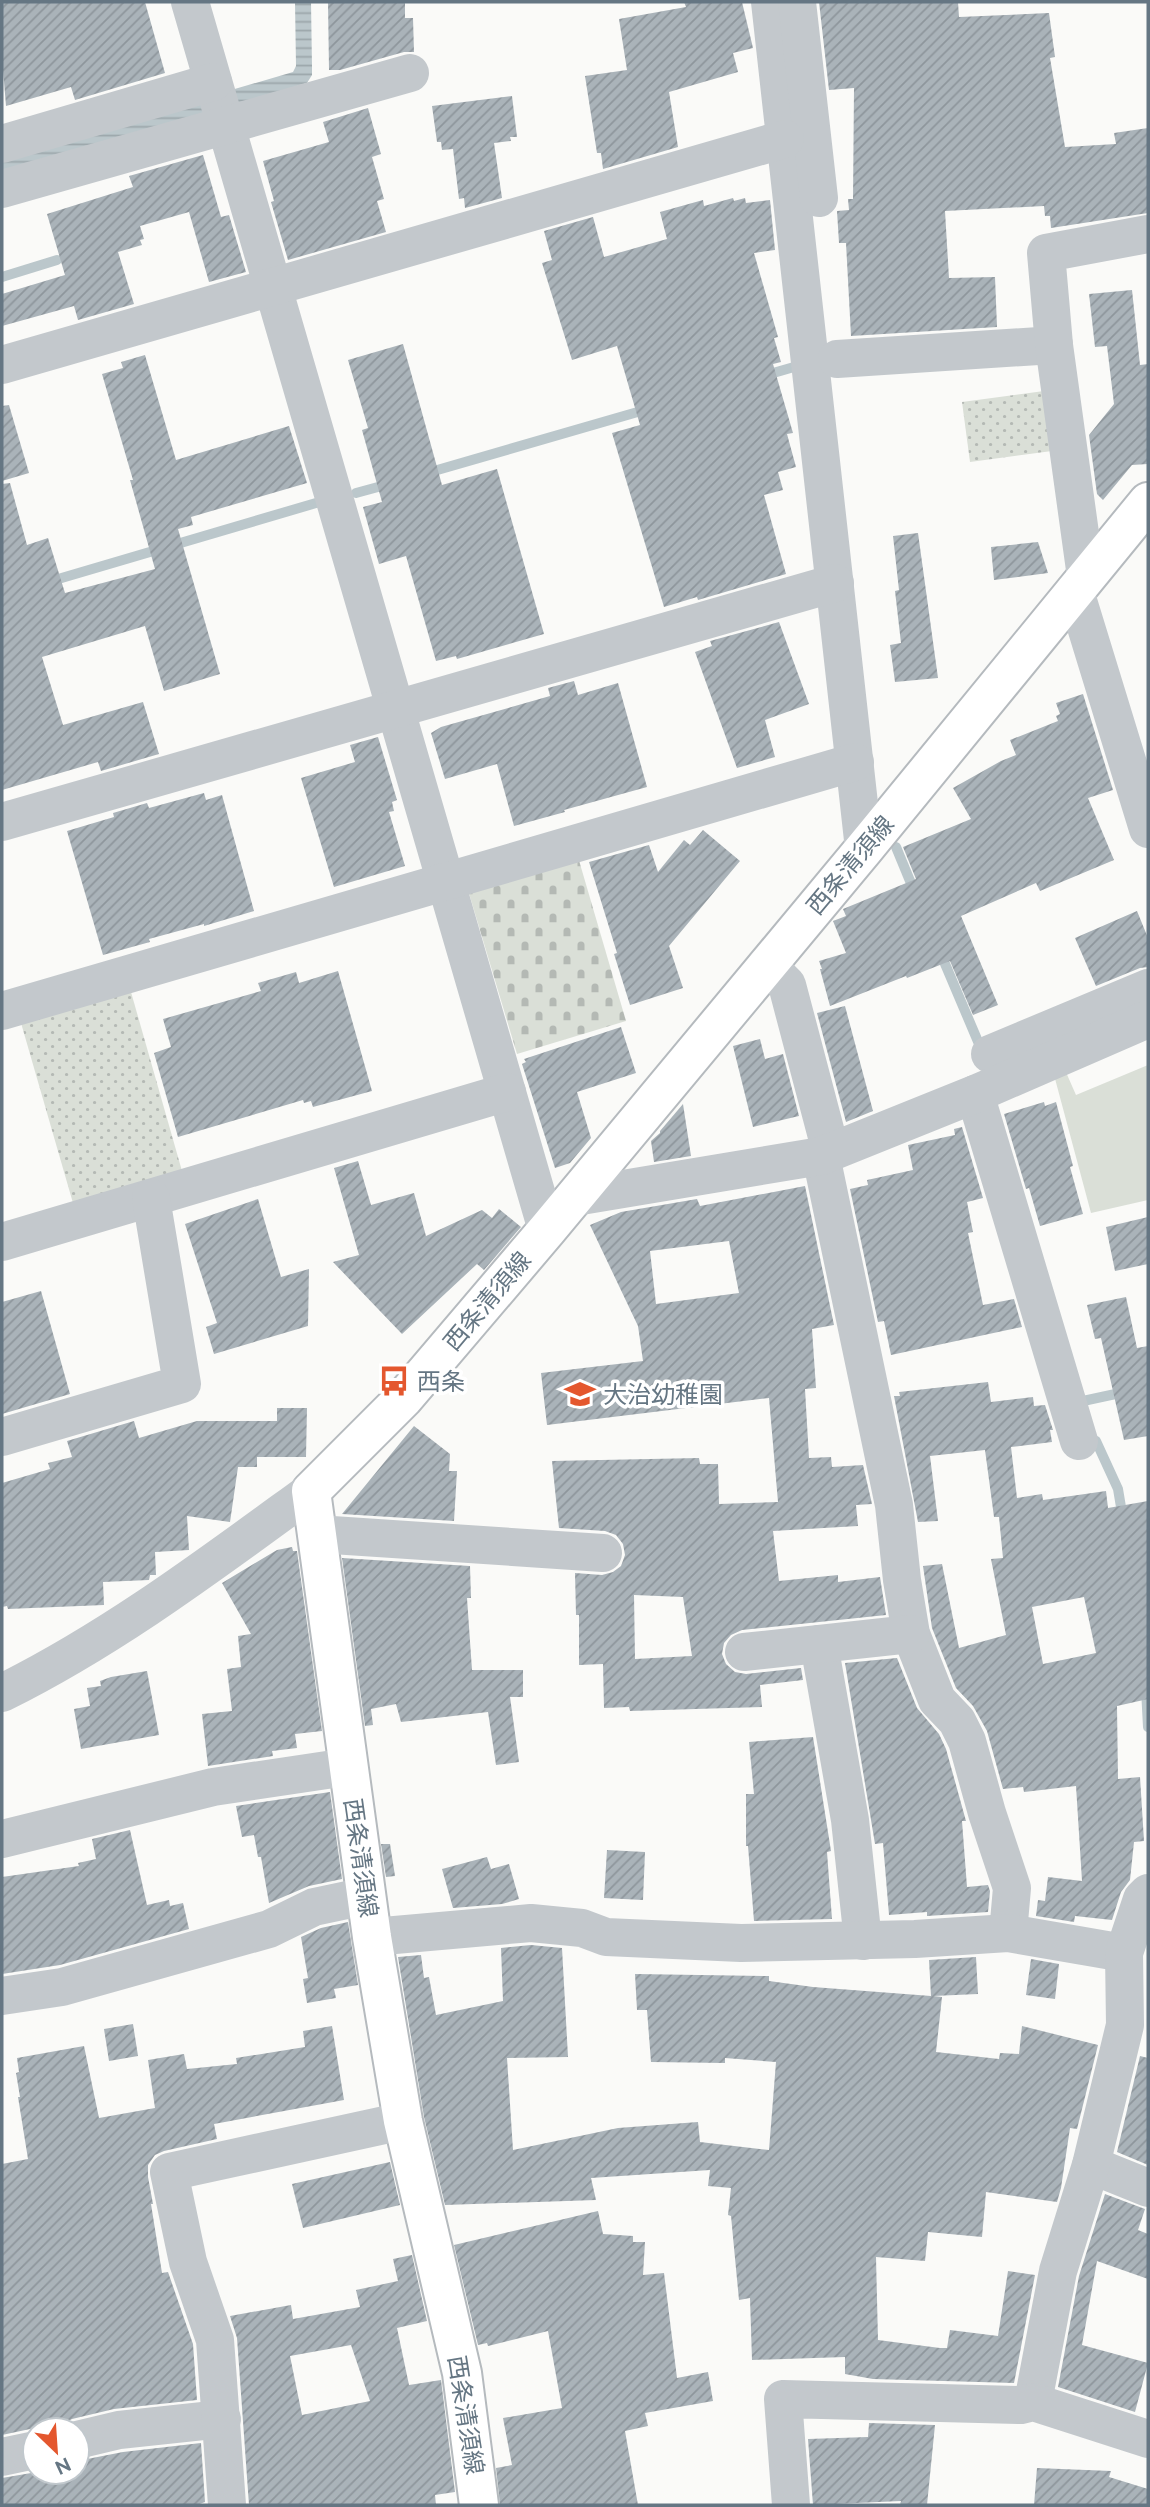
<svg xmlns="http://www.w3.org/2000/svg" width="1150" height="2507" viewBox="0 0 1150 2507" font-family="Raleway,'Noto Sans JP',sans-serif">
  <defs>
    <pattern id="grass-dots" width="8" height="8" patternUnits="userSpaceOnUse" patternTransform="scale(1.75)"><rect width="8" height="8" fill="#dadfd7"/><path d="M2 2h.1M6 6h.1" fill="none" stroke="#b4b9b4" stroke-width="1.8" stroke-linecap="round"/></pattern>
    <pattern id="cemetery-stones" width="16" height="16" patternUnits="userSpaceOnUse" patternTransform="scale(1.75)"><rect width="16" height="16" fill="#dadfd7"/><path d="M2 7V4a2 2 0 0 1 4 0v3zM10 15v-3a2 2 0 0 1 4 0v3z" fill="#b4b9b4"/></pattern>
    <pattern id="water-rules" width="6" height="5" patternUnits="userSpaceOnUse" patternTransform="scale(1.75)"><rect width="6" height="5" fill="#bbc7cb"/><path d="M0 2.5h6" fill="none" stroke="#9ca6aa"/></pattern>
    <pattern id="building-hatch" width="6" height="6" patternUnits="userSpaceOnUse" patternTransform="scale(1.75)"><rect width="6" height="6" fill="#aab3b9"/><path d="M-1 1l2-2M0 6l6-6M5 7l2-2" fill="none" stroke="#8e969c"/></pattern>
  </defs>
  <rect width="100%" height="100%" fill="#fafaf8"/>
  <g fill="url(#grass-dots)">
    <path d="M1044,391L1052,451L970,462L962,402Z"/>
    <path d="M129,985L184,1178L75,1210L19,1016Z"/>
  </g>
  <path fill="url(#cemetery-stones)" d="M578,857L626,1021L517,1054L468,890Z"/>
  <path fill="#dadfd7" d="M1148,1065V1200L1091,1213L1054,1075L1065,1070L1076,1095Z"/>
  <path fill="url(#water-rules)" d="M295,2H311L312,67V75L307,83L2,175V157L293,72L296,66Z"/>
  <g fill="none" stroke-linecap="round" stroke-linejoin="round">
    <g stroke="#bbc7cb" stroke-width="10">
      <path d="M2,277L57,260"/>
      <path d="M763,376L794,367"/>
      <path d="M427,473L648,409"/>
      <path d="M356,493L389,484"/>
      <path d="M48,582L316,503"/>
      <path d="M896,847L915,893"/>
      <path d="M940,952L982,1051"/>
      <path d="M1083,1401L1148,1387"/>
      <path d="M1096,1441L1118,1489L1123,1519"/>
      <path d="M1146,1689L1148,1727"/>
    </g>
  </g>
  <g fill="url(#building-hatch)" fill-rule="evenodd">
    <path d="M2,2H145L165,73L75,100L71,87L6,106L2,57Z"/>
    <path d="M328,2H405V18H413L414,52H404L340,70H329Z"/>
    <path d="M684,2H742L753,48L733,53L738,72L669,92L678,147L603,169L601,153H597L585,76L627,70L619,19L686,7Z"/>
    <path d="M819,2H958L959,17L1049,13L1055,57L1050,58L1065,147L1116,144L1114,133L1148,128V213L1051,228L1050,216H1045L1044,206L945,211L949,278L995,277L997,327L851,336L846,243H839L837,211L849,210L848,199H853L854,88L829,90Z"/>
    <path d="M512,96L517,137H510L511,141L494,143L502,198L465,208L464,198L459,199L453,149L442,150L441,142H437L432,106Z"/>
    <path d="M368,108L381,154L372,157L384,199L377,201L386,232L288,260L271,202L274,201L263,161L329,142L323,122Z"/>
    <path d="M203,155L221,217L229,215L246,272L209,282L189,212L140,226L144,239L140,240L142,245L118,252L134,304L78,320L74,306L2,326V294L65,275L47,214L133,187L129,176Z"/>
    <path d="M733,198L734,201L745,198L746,203L770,200L775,250L754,253L778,337L774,338L781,362L773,364L793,433L787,434L796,467L778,472L783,490L764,495L786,574L698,600L697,597L664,607L612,433L640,425L617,346L572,360L542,263L552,260L544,231L593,217L604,257L667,239L660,212L703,200L704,206Z"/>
    <path d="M1132,290L1140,365L1148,364V464L1132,465L1103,500L1097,494L1089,435L1114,404L1107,346L1095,347L1089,294Z"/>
    <path d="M403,344L442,485L497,469L544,634L457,659L456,656L436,661L406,556L379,564L363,507L382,502L362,430L368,428L348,360Z"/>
    <path d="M145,355L176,460L289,426L307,483L191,517L193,525L178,529L220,674L164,691L145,626L42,657L63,725L143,702L159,754L101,771L98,762L2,790V484L10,483L27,545L48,538L65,593L155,569L130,480H133L102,374L123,368L121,362Z"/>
    <path d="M9,405L29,473L2,481V406Z"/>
    <path d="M918,533L938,678L895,682L890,645L901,643L895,591L899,590L893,536Z"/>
    <path d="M1038,542L1048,573L994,580L991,547Z"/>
    <path d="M779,622L809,704L765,720L775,757L737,768L695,652L712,646L710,641Z"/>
    <path d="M574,681L578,695L618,683L647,787L564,810L565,812L514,826L497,764L445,779L431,733L441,727L550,696L548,688Z"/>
    <path d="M1083,694L1113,790L1088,798L1114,860L1040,891L1036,883L961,916L998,1005L973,1015L950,961L907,978L906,976L830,1006L820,969H822L819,961L846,953L833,921L846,916L843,909L916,879L903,847L971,819L953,788L1001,761L1016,755L1010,740L1058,721L1056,716L1060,714L1056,703Z"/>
    <path d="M378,737L397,800L392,802L394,811L389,812L405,866L334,887L301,778L355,762L350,745Z"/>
    <path d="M204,793L206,800L222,795L254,911L204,926V924L149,939L150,942L103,955L67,831L114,817L113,813L147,803L149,808Z"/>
    <path d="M703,830L740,861L669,946L683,988L630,1005L614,954L617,953L589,862L649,845L658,872L684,840L690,845Z"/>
    <path d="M1137,911L1148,938V967L1140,968L1096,986L1075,938Z"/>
    <path d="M338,971L372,1091L313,1107L311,1101L304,1103L303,1100L178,1137L154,1053L171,1047L163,1019L261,991L258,983L296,972L299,983Z"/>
    <path d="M845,1006L873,1111L846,1122L817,1013Z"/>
    <path d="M621,1027L636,1073L577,1092L591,1138L570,1163L555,1168L522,1064L526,1062L524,1059Z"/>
    <path d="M760,1039L765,1059L783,1054L799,1116L753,1127L733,1046Z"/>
    <path d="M1044,1102L1045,1106L1056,1102L1073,1166L1070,1167L1083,1214L1040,1226L1029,1188L1026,1189L1004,1114Z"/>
    <path d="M683,1104L691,1156L654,1162L651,1141L660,1133V1131Z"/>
    <path d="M962,1127L983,1198L967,1202L973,1232L968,1233L983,1305L1014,1299L1022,1327L891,1355L884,1321L878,1322L850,1189L868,1185L867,1180L913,1170L908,1145L955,1135L954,1129Z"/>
    <path d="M358,1161L371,1205L414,1193L426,1236L482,1210L492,1218L499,1209L521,1227L484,1270L477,1264L402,1334L333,1262L359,1255L334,1168Z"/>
    <path d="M805,1186L834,1325L812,1329L816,1388L805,1389L809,1458L831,1457L832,1467L863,1465L872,1504L856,1505L858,1526L773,1531L779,1581L838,1575V1582L880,1577L886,1615L742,1630L731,1635L724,1643L722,1654L726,1664L735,1672L746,1674L801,1668L803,1680L760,1685L762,1707L630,1711L629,1707L604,1708L603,1664L579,1665V1615H576L575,1573L602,1575L613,1572L621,1566L625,1555L623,1544L616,1535L605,1531L559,1528L552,1461L699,1458L700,1464H718L719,1504L778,1502L769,1398L547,1425L541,1373L643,1361L638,1326L590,1225L621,1212L697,1199L700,1206ZM729,1241L739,1293L656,1304L650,1251ZM634,1595L683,1597L692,1656L635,1659Z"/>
    <path d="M258,1199L281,1277L309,1269L308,1326L214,1354L206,1327L217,1323L185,1224Z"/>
    <path d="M1148,1217V1264L1115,1271L1106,1227Z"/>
    <path d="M41,1291L70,1394L2,1414V1302Z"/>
    <path d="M1126,1297L1137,1348L1148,1346V1436L1124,1440L1101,1338L1095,1339L1087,1305Z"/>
    <path d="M988,1382L991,1402L1033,1397L1034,1406L1045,1405L1053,1430H1050L1052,1442L1011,1447L1017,1498L1042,1494L1043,1500L1106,1491L1108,1508L1148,1501V1699L1117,1706L1118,1779L1140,1777L1144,1841L1134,1842L1130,1880L1121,1892L1112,1920L1075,1916L1074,1922L1036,1916L1038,1900L1045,1901L1048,1877L1082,1881L1076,1786L1024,1792L1023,1787L1003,1789L987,1731L973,1706L956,1688L932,1628L923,1566L942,1564L959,1648L1006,1635L991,1559L1003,1558L999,1517H994L985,1450L930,1456L938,1521L918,1522L894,1396H900L899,1392ZM1084,1597L1096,1653L1043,1664L1032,1607Z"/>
    <path d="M277,1408H307L306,1457H257V1467H238L230,1522L187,1516L189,1550L155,1552L156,1575H150L149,1580L103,1582L104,1605L8,1609L7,1606L2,1607V1483L50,1469L48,1463L72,1457L67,1441L134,1421L139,1438L197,1421H277Z"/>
    <path d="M414,1426L450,1454L449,1471H457L454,1521L342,1514Z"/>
    <path d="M292,1547L293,1551H297L322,1731L295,1734L297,1748L272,1751L273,1756L208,1766L202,1714L232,1711L227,1669L241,1667L238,1636L251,1634L222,1583L277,1550Z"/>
    <path d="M342,1558L470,1566L471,1598H467L472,1670H523V1697H510L519,1762L496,1765L488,1712L401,1722L396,1704L371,1709L373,1725L365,1726Z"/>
    <path d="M897,1658L917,1708L939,1734L946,1749L966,1821H962L967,1887L988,1885L990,1891L988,1912L927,1916V1912L889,1915L883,1843L875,1844L845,1663Z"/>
    <path d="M147,1671L159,1735L81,1749L74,1709L90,1706L87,1688L101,1686L100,1681L111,1677Z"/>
    <path d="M813,1737L831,1851L827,1852L832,1919L754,1921L748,1846H746V1794H754L749,1742Z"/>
    <path d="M330,1792L342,1879L309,1886L269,1903L261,1857H258L254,1835L242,1837L236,1806Z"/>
    <path d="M130,1830L147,1905L169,1900L170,1906L183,1903L189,1929L60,1965L2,1974V1877L79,1866L78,1863L96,1859L92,1839Z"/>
    <path d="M381,1844H390L395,1876L386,1877Z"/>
    <path d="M607,1850L645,1852L643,1900L604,1898Z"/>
    <path d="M487,1857L491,1869L509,1864L519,1899L502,1904L453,1908L442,1869Z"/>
    <path d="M348,1922L358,1985L334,1989L336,1998L307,2003L303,1979L308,1978L301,1937L321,1928Z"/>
    <path d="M531,1945L562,1948L568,2057L507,2058L513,2150L618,2128L698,2122L700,2142L769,2150L776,2062L725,2058V2063L651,2062L647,2010H637L635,1974L769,1976V1981L813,1987L931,1996L929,1960L976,1957L978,1994L933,1996L942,1997L936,2052L999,2059L1000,2053L1019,2054L1022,2026L1098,2045L1077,2129L1070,2128L1061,2188L1057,2202L986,2192L982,2237L928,2232L925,2261L876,2257L878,2340L940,2348H947L950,2330L998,2336L1008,2271L1035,2275L1014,2383L873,2379L845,2374V2357L752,2360L750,2298L739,2300L731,2216L728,2215L731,2188L708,2186L710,2170L591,2178L596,2200L445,2205L424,2117L398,1957L421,1955L424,1978L429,1977L436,2015L503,2001L501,1948Z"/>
    <path d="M1031,1959L1059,1964L1055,1999L1026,1995Z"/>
    <path d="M133,2024L138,2056L109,2061L104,2029Z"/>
    <path d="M332,2026L344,2100L214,2124L217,2139L164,2151L155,2155L148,2165V2177L153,2204H151L162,2273L168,2272L193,2344L197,2400L114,2409L72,2419L63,2424L58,2430L30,2429L2,2435V2164L28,2159L18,2097H20L16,2073L19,2072L17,2058L84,2046L99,2118L155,2108L148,2060L184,2054L187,2069L237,2064L236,2058L305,2047L303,2031Z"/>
    <path d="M1140,2056L1148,2058V2165L1117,2152Z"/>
    <path d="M390,2162L400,2205L303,2228L292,2184Z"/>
    <path d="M1105,2194L1145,2209L1138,2230L1148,2234V2279L1097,2261L1082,2345L1148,2363L1135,2412L1058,2387L1079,2276Z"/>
    <path d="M598,2211L603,2234L633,2236V2242H645L643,2275L664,2273L677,2378L708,2372L713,2401L645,2413L648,2426L625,2431L638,2505H500L496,2468L512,2465L503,2418L562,2408L548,2331L488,2346L487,2343L478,2345L454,2245Z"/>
    <path d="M412,2255L427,2321L397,2328L409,2385L441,2380L455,2492L435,2495L436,2505H249L237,2338L230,2316L291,2305L293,2319L360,2307L356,2290L398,2281L393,2259ZM351,2345L370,2401L302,2415L290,2356Z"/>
    <path d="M869,2423L935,2425L927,2505H900L901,2501L813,2505L808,2439L868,2437Z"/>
    <path d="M201,2443L205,2502L197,2505H2V2478L37,2472H77V2461L123,2452Z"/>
    <path d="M1037,2468L1111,2471L1109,2477L1148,2489V2505H1034Z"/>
  </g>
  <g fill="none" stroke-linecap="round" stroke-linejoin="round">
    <g stroke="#b5babe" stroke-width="42">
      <path id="major" d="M479,2505L462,2373L403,2121L372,1937L311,1491L404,1398L547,1230L864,849L1148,502"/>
    </g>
    <g stroke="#c3c8cc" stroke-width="38">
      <path d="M190,2L547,1230"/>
      <path d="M770,2L864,849"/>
      <path d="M797,2L819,198"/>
      <path d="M2,144L213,82"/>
      <path d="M2,189L410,73"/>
      <path d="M837,359L1054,345"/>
      <path d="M2,365L785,139"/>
      <path d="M1086,577L1054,345L1046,253L1148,234"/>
      <path d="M1075,591L1148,829"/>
      <path d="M2,822L835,583"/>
      <path d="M767,965L787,985L831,1152"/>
      <path d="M2,1011L855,762"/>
      <path d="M990,1054L1148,988"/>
      <path d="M975,1094L1079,1441"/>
      <path d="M821,1156L894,1505L902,1580L911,1634L937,1700L957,1721L967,1741L987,1813L1012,1888L1008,1933"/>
      <path d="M575,1197L821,1156L975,1094L1148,1019"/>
      <path d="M2,1242L507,1092"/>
      <path d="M2,1437L182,1384L151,1198"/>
      <path d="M317,1534L603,1553"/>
      <path d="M819,1644L850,1820L863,1941"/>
      <path d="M744,1652L911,1634"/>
      <path d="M2,1693C113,1638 212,1563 311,1491"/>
      <path d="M2,1839L213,1787L347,1767"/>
      <path d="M372,1937L531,1923L582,1928L606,1937L741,1943L915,1939L1008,1933L1124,1953"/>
      <path d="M2,1996L62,1987L269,1929L314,1907L366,1896"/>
      <path d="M1091,2165L1148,2188"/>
      <path d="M1033,2402L1058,2271L1091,2165L1125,2025L1124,1953L1142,1899L1148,1893"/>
      <path d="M77,2440L119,2430L222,2419"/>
      <path d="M2,2457L35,2450"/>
      <path d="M227,2505L215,2340L188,2262L169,2172L403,2121"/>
      <path d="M791,2505L783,2399L1021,2405L1033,2402L1148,2439"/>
    </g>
    <use href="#major" stroke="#fff" stroke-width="38"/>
  </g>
  <defs>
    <g id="bus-bare" transform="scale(2.415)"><path d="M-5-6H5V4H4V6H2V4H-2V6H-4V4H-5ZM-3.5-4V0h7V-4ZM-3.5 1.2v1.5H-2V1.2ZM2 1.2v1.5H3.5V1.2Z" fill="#e4572e" stroke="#fff" stroke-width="2.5" paint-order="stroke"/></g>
    <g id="school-bare" transform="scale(2.415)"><path d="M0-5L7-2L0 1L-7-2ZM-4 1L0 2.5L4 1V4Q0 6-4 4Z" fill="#e4572e" stroke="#fff" stroke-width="2.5" paint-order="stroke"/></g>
  </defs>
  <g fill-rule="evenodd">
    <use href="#bus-bare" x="394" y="1381"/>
    <use href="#school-bare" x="580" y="1394"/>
  </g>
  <g text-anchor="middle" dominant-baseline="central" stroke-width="7" stroke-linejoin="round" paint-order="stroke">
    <g font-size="24" fill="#657683" stroke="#fff">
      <text transform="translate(850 865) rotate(-50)">西条清須線</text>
      <text transform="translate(487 1301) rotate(-50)">西条清須線</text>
      <text transform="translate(361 1858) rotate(82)">西条清須線</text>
      <text transform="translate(466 2415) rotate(81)">西条清須線</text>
    </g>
    <g font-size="24" fill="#657683" stroke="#fff" text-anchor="start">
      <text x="417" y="1381">西条</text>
      <text x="603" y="1394">大治幼稚園</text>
    </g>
  </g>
  <rect width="1150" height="2507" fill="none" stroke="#657683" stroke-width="7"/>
  <g transform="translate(56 2451) rotate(155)"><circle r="33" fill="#ffffff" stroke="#c1c8cd" stroke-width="2"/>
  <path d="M0-5L12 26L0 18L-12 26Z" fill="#e4572e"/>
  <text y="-10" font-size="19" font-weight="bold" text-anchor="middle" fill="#657683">N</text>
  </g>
</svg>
